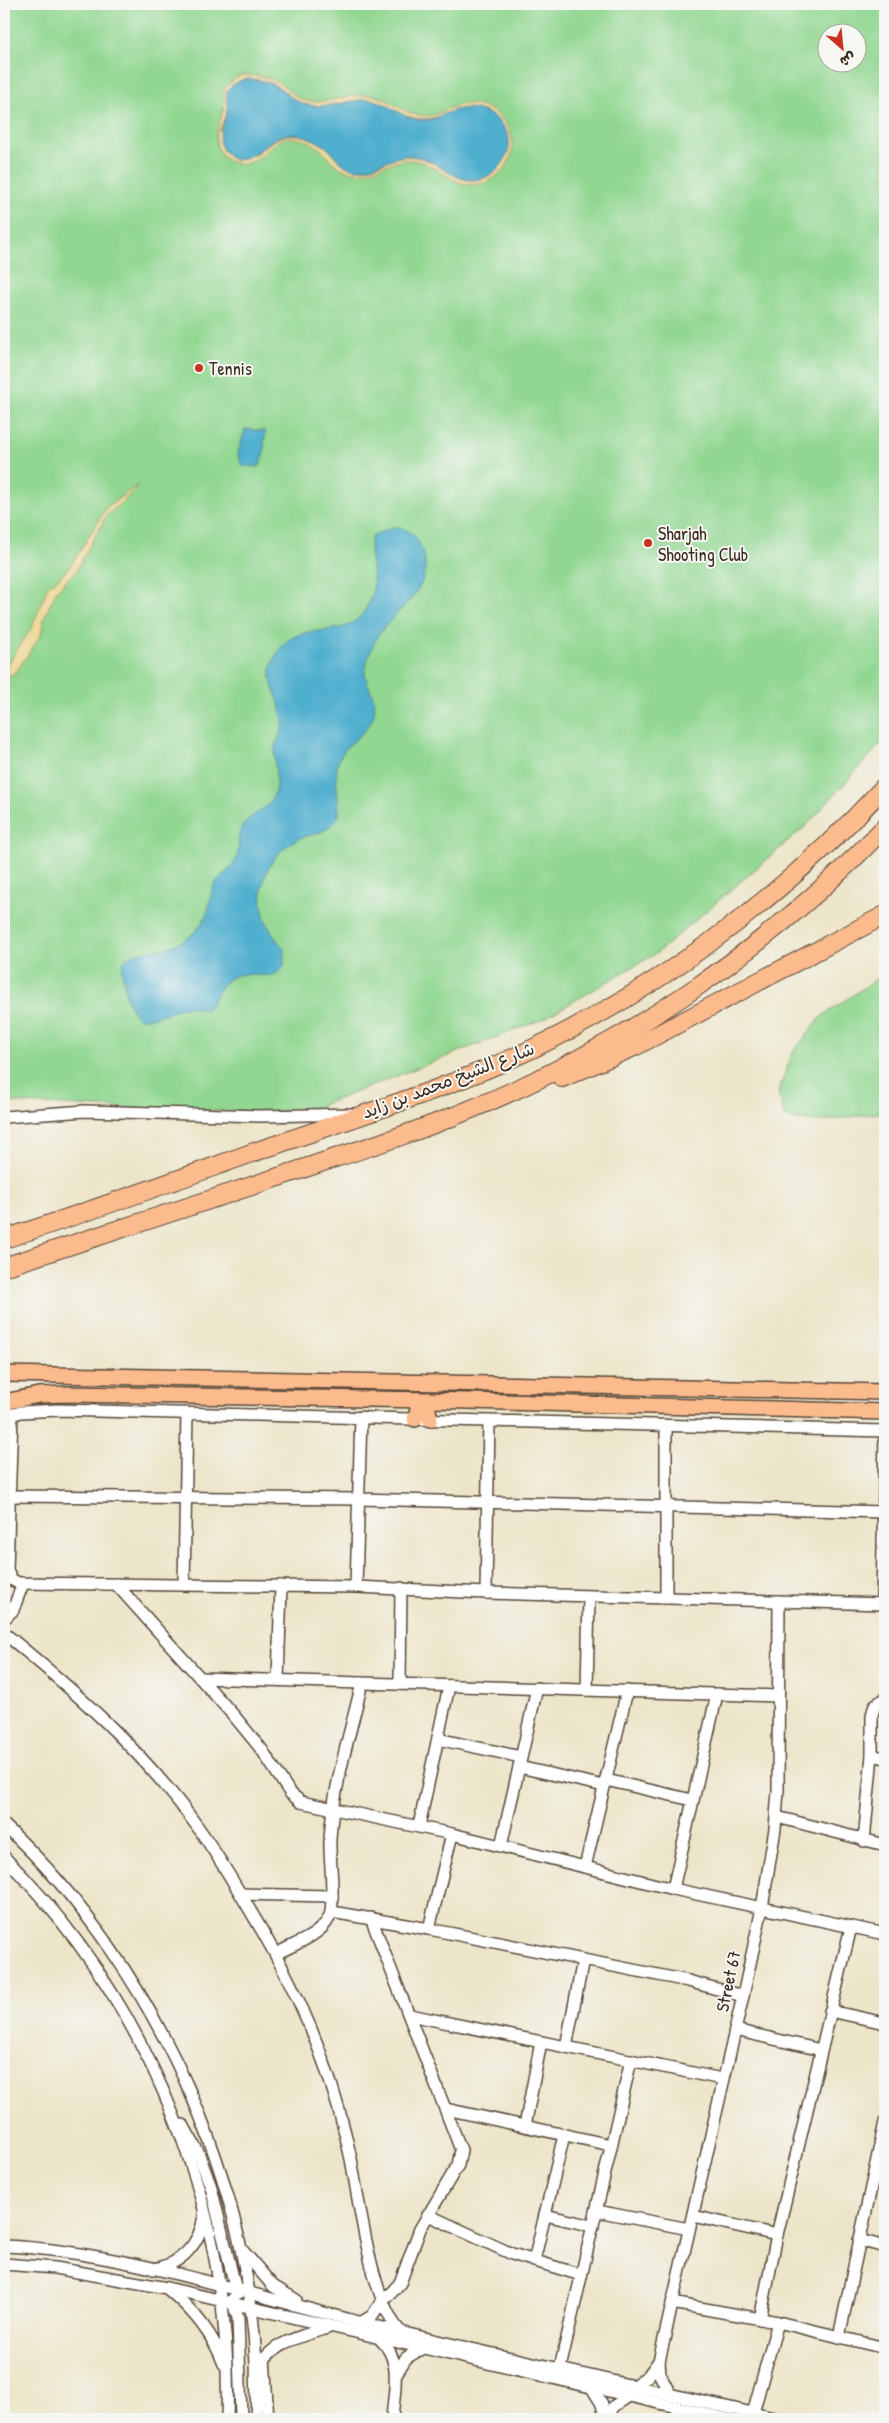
<svg xmlns="http://www.w3.org/2000/svg" width="889" height="2423" viewBox="0 0 889 2423" font-family="'Patrick Hand','Playpen Sans Arabic',sans-serif">
  <rect width="100%" height="100%" fill="#f6f6f2"/>
  <filter id="ink" filterUnits="userSpaceOnUse"><feTurbulence type="fractalNoise" baseFrequency=".02" numOctaves="2"/><feDisplacementMap in="SourceGraphic" scale="10" xChannelSelector="R" yChannelSelector="G"/><feConvolveMatrix kernelMatrix="1 2 1 2 8 2 1 2 1" color-interpolation-filters="sRGB"/></filter>
  <filter id="wash" filterUnits="userSpaceOnUse"><feTurbulence type="fractalNoise" baseFrequency=".0096" numOctaves="4" result="noise"/><feDisplacementMap in="SourceGraphic" scale="20" xChannelSelector="R" yChannelSelector="G"/><feGaussianBlur stdDeviation="1.12" result="paint"/><feColorMatrix in="noise" values="0 0 0 0 0 0 0 0 0 0 0 0 0 0 0 0 0 1.4 0 .05"/><feComposite in="paint" operator="in"/></filter>
  <g filter="url(#wash)">
    <rect width="100%" height="100%" fill="#ede5c9"/>
    <g fill="#91d791" stroke="#668058" fill-rule="evenodd">
      <path d="M4,4H885V739L807,825L657,953L543,1019L302,1113L99,1107L4,1102ZM826,32H856V62H826Z"/>
      <path d="M885,973V1112L817,1122L785,1118L778,1092L793,1052L821,1017Z"/>
    </g>
    <g fill="#eeda9e" stroke="#94825e" fill-rule="evenodd">
      <path d="M242,75C257,75 272,77 285,87C292,93 297,99 307,101C328,105 347,94 367,95C394,95 405,123 437,114C448,110 456,103 469,104C517,107 530,165 484,183C456,193 438,162 411,160C388,158 369,180 345,170C326,162 324,142 295,138C277,136 270,150 257,159C246,166 227,166 220,153C213,139 216,132 221,118C230,93 212,92 242,75ZM243,79C257,79 271,81 283,90C290,96 295,102 305,104C326,110 345,100 366,99C374,99 383,103 390,108C413,122 431,122 454,110L447,172C430,158 409,151 388,161C380,164 370,169 362,169C344,170 338,156 325,146C298,126 276,135 254,156L219,131L228,109L230,87Z"/>
      <path d="M139,484L126,499L106,516L76,571L57,590L44,618L41,635L16,672L9,676L5,669L32,627L48,586L61,576L71,565L107,507Z"/>
    </g>
    <g fill="#50afcf" stroke="#466c76">
      <path d="M243,79C257,79 270,81 282,90C290,96 297,103 308,105C321,107 336,105 349,102C355,101 362,99 367,99C388,100 402,120 423,120C435,121 444,113 455,110C471,105 492,111 502,125C509,133 511,143 508,153C504,163 498,171 489,176C457,192 440,157 410,156C388,155 370,175 348,167C339,163 333,153 326,147C318,141 304,135 294,134C267,133 263,158 234,160C210,144 222,133 227,111C229,103 223,95 229,88C232,84 239,82 243,79Z"/>
      <path d="M245,429L265,431L264,454L259,467L242,466L238,454Z"/>
      <path d="M393,527C403,527 413,532 418,541C445,593 386,609 372,648C369,655 365,666 365,674C367,688 378,698 374,714C369,735 344,742 338,762C334,779 339,798 339,815C323,841 307,830 288,845C253,872 254,919 284,948V967C270,985 250,968 232,977C217,985 217,999 206,1010L186,1006L152,1018H139C129,1009 126,997 124,984C124,979 122,974 122,969C123,948 154,952 166,948C183,943 199,932 206,916C211,905 209,893 215,884C221,874 233,869 237,858C240,847 236,835 243,825C250,814 268,810 273,797C280,782 273,764 275,748C277,738 284,731 283,720C280,692 260,681 278,652C302,612 352,652 371,597C378,578 367,559 371,537Z"/>
    </g>
  </g>
  <g filter="url(#ink)">
    <g fill="none" stroke-linecap="round" stroke-linejoin="round">
      <g stroke="#564638" stroke-width="14">
        <g id="minor">
          <path d="M4,1117L85,1111L261,1116L354,1114"/>
          <path d="M12,1414L7,1570L12,1580L19,1583L356,1587L486,1593L885,1604"/>
          <path d="M4,1417L21,1412L58,1410L885,1431"/>
          <path d="M9,1496L358,1499L885,1512"/>
          <path d="M116,1584L235,1717L262,1750L290,1793L301,1802L452,1834L673,1889L885,1934"/>
          <path d="M184,1585L187,1413"/>
          <path d="M356,1587L361,1417"/>
          <path d="M486,1593L489,1421"/>
          <path d="M666,1598V1426"/>
          <path d="M882,1604L885,1433"/>
          <path d="M4,1619L13,1610L23,1583"/>
          <path d="M4,1633C74,1690 144,1752 197,1826C218,1855 236,1886 254,1917C282,1964 306,2012 324,2063C335,2094 344,2126 351,2159C359,2201 372,2304 401,2332"/>
          <path d="M201,1678L778,1696"/>
          <path d="M278,1680L281,1586"/>
          <path d="M400,1684L401,1588"/>
          <path d="M587,1690L589,1596"/>
          <path d="M438,1739L521,1757"/>
          <path d="M872,1755L885,1758"/>
          <path d="M519,1767L604,1786"/>
          <path d="M606,1780L692,1800"/>
          <path d="M777,1817L885,1845"/>
          <path d="M4,1825C159,1968 266,2207 256,2419"/>
          <path d="M419,1826L449,1686"/>
          <path d="M864,1841L872,1755V1715L875,1705L885,1699"/>
          <path d="M501,1846L537,1688"/>
          <path d="M4,1857C151,2004 234,2211 227,2419"/>
          <path d="M585,1867L627,1691"/>
          <path d="M673,1889L717,1694"/>
          <path d="M241,1894L332,1896"/>
          <path d="M332,1912L429,1929L688,1981L743,1996"/>
          <path d="M371,1918L461,2150L458,2165L420,2229L400,2283L390,2294L382,2298"/>
          <path d="M429,1929L452,1834"/>
          <path d="M276,1954C292,1945 320,1936 329,1918C336,1905 329,1858 330,1839C333,1787 350,1734 362,1683"/>
          <path d="M830,2011L885,2023"/>
          <path d="M410,2015L722,2079"/>
          <path d="M735,2030L821,2050"/>
          <path d="M566,2047L583,1960"/>
          <path d="M446,2109L611,2145"/>
          <path d="M183,2125L198,2152L211,2187L237,2294"/>
          <path d="M525,2126L541,2042"/>
          <path d="M597,2211L689,2229"/>
          <path d="M428,2215L512,2254L581,2275"/>
          <path d="M545,2215L593,2226"/>
          <path d="M693,2216L777,2235"/>
          <path d="M859,2240L885,2247"/>
          <path d="M4,2246C120,2251 242,2293 355,2321C495,2356 637,2386 778,2419"/>
          <path d="M243,2251L273,2286L296,2300"/>
          <path d="M534,2261L564,2135"/>
          <path d="M4,2264L55,2268L167,2288L728,2419"/>
          <path d="M153,2269C181,2265 200,2244 204,2216"/>
          <path d="M169,2290C193,2310 213,2334 224,2364"/>
          <path d="M232,2300L238,2318L241,2419"/>
          <path d="M672,2303L778,2322L885,2348"/>
          <path d="M760,2319L777,2235L851,1927"/>
          <path d="M362,2322L372,2316L382,2301"/>
          <path d="M839,2337L885,2122"/>
          <path d="M380,2339C403,2360 394,2391 392,2419"/>
          <path d="M264,2358L268,2419"/>
          <path d="M560,2368L631,2060"/>
          <path d="M257,2373C267,2342 303,2336 330,2327"/>
          <path d="M396,2374L406,2358L421,2349"/>
          <path d="M633,2386L648,2376L659,2361"/>
          <path d="M592,2388L602,2404L605,2419"/>
          <path d="M670,2394L660,2375L659,2361L743,1996L762,1908L775,1829L778,1791L779,1601"/>
          <path d="M753,2413L778,2322"/>
          <path d="M606,2419L614,2406L629,2396"/>
        </g>
      </g>
      <g stroke="#564638" stroke-width="18">
        <g id="major">
          <path d="M4,1374L885,1392"/>
          <path d="M429,1400L428,1410L430,1419"/>
          <path d="M4,1402L39,1395L67,1394L429,1400L885,1412"/>
          <path d="M415,1419L418,1410L417,1400"/>
        </g>
      </g>
      <g stroke="#564638" stroke-width="20">
        <g id="highway">
          <path d="M562,1078L636,1046L885,915"/>
          <path d="M4,1239C92,1211 179,1179 266,1148C344,1121 423,1096 499,1064C646,1000 777,903 885,786"/>
          <path d="M4,1267C110,1232 217,1198 323,1162C372,1146 422,1130 469,1110C626,1046 768,949 885,827"/>
        </g>
      </g>
      <use href="#minor" stroke="#fff" stroke-width="11"/>
      <use href="#major" stroke="#fbbb8d" stroke-width="15"/>
      <use href="#highway" stroke="#fbbb8d" stroke-width="18"/>
    </g>
  </g>
  <g fill="#c8321e" stroke="#f6f6f2" stroke-width="2">
    <circle cx="199" cy="368" r="5"/>
    <circle cx="648" cy="543" r="5"/>
  </g>
  <g text-anchor="middle" dominant-baseline="central" stroke-width="4" stroke-linejoin="round" paint-order="stroke">
    <g font-size="18" fill="#3b2a1e" stroke="#f6f6f2" text-anchor="start">
      <text x="209" y="368">Tennis</text>
      <text x="658" y="533">Sharjah<tspan x="658" dy="21">Shooting Club</tspan></text>
    </g>
    <g font-size="18" fill="#3b2a1e" stroke="#f6f6f2">
      <text transform="translate(448 1080) rotate(-21)">شارع الشيخ محمد بن زايد</text>
      <text transform="translate(728 1981) rotate(-78)">Street 67</text>
    </g>
  </g>
  <rect width="889" height="2423" fill="none" stroke="#f6f6f2" stroke-width="20"/>
  <g transform="translate(842 48) rotate(153)"><circle r="24" fill="#f6f6f2" stroke="#aba49d"/>
  <path d="M0-4L9 19L0 12L-9 19Z" fill="#c8321e"/>
  <text y="-8" font-size="14" font-weight="bold" text-anchor="middle" fill="#3b2a1e">ش</text>
  </g>
</svg>
